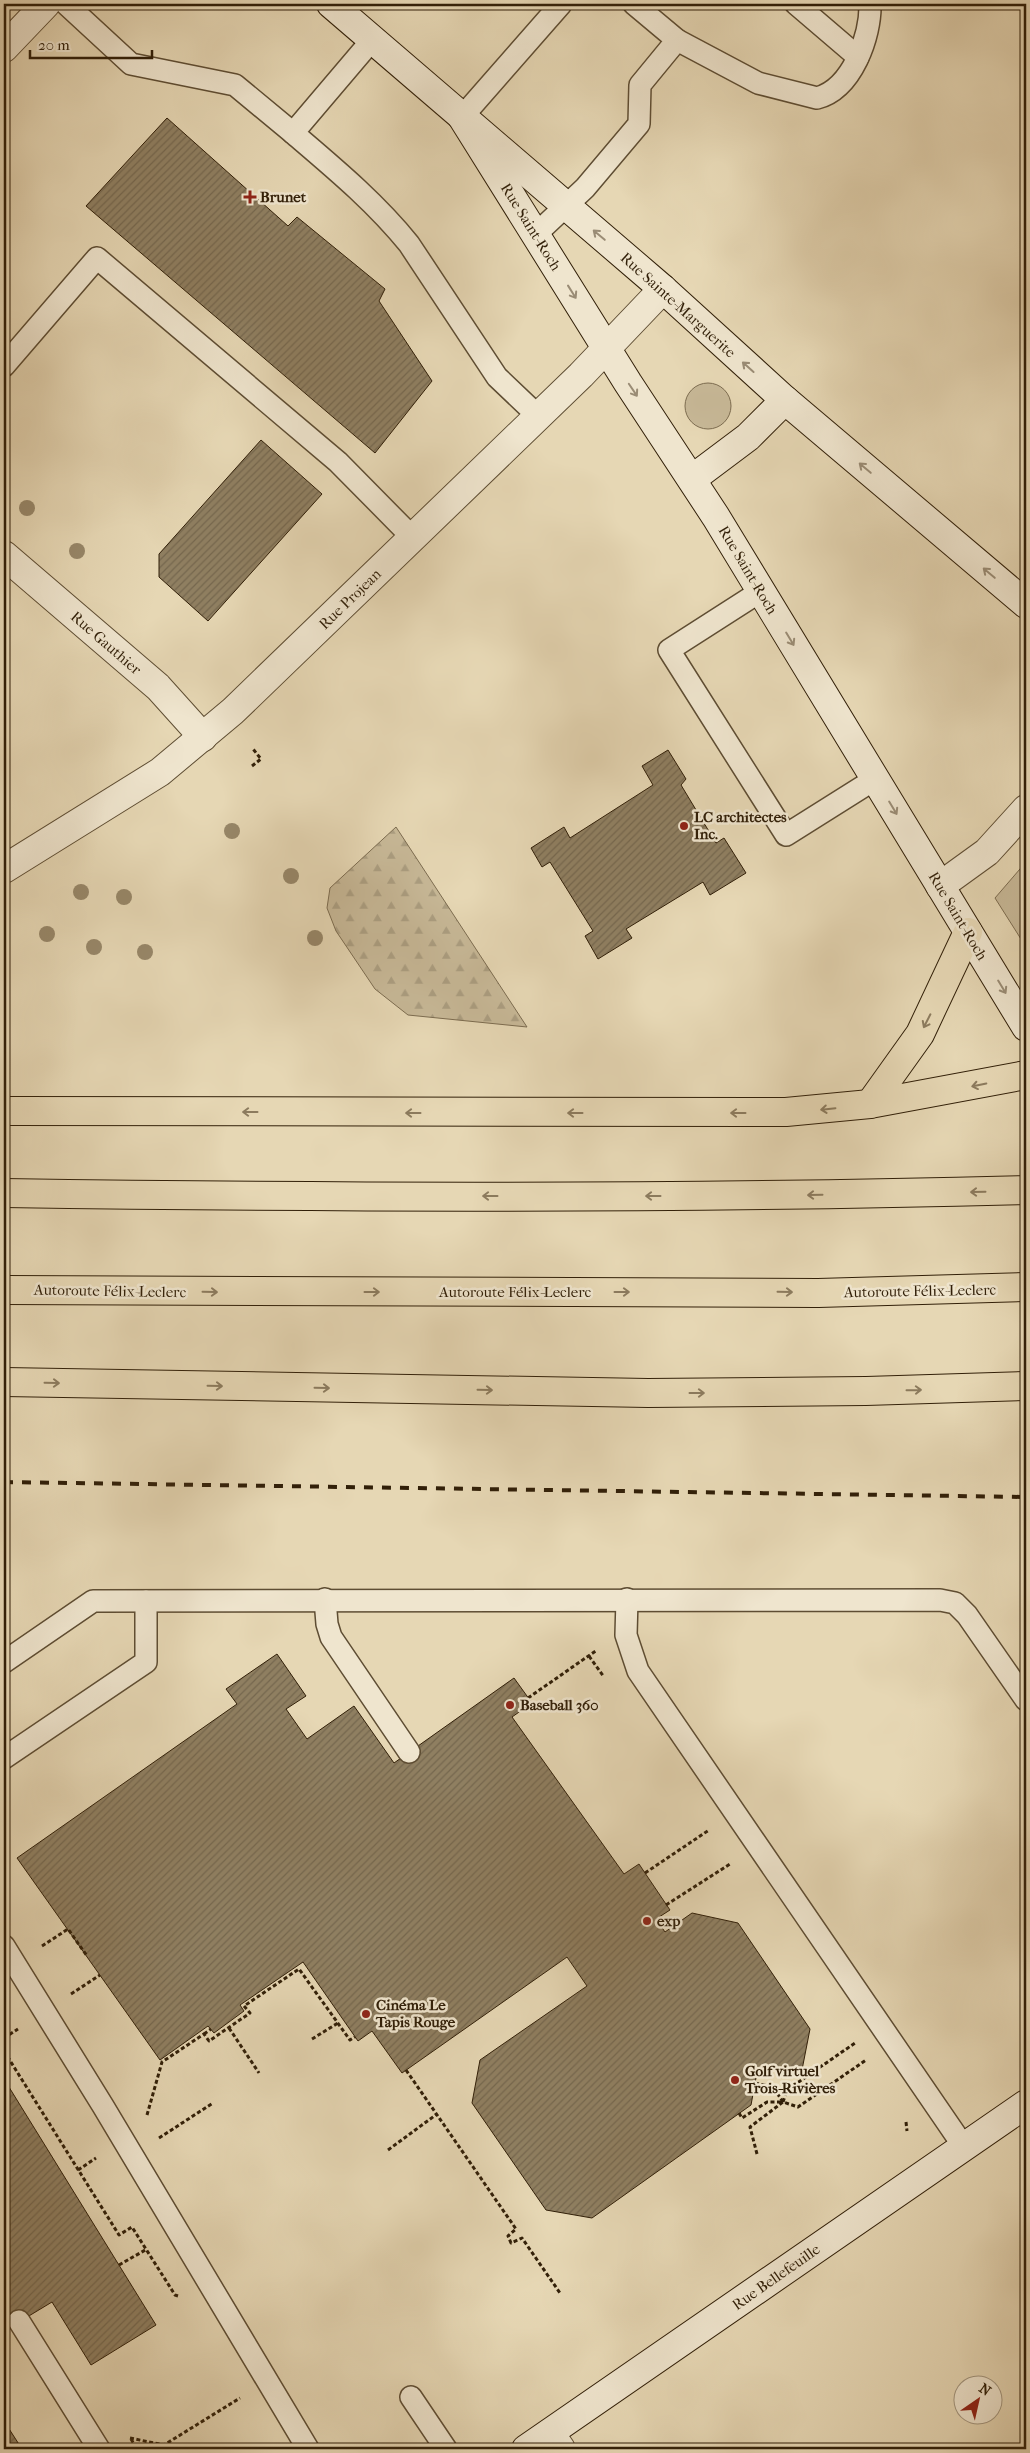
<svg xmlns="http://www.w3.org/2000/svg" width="1030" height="2453" viewBox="0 0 1030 2453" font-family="'IM FELL French Canon',serif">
  <defs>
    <pattern id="forest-firs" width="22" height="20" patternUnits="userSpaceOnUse" patternTransform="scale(1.25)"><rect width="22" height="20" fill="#c7b897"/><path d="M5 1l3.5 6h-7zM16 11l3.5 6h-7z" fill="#ab9e81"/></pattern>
    <pattern id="building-hatch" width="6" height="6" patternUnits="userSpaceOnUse" patternTransform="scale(1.25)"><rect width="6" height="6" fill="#8f7f61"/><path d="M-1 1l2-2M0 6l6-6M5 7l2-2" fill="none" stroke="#75674e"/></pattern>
  </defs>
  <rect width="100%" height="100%" fill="#e6d7b4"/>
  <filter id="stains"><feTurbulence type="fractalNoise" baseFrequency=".004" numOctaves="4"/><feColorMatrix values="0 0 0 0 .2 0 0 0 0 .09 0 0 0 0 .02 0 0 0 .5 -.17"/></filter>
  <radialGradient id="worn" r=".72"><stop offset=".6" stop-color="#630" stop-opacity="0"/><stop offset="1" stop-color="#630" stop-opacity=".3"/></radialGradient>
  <g fill="#c7b897" stroke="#7c6c50">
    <circle cx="708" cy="406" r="23"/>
    <path d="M1026,862V947L995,898Z"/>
  </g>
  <path fill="url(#forest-firs)" stroke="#7c6c50" d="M396,827L527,1027L408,1015L375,989L336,931L327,908L330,888Z"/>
  <g fill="url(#building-hatch)" stroke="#311f08">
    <path d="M167,118L288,226L297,217L385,289L379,301L432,381L375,453L86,206Z"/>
    <path d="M261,440L322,494L208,621L159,577V554Z"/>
    <path d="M668,750L686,779L681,785L716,843L724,838L746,873L710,895L703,882L626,929L632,938L598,959L585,936L593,931L550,862L542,867L531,848L564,827L570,838L653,785L642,766Z"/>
    <path d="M277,1654L306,1696L286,1709L307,1739L354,1706L394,1763L514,1678L532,1703L512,1717L624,1874L639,1864L645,1873L670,1910L656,1919L665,1932L692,1913L738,1923L810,2029L801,2075L758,2067L751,2105L592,2218L546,2210L472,2103L480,2060L587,1986L567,1957L402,2073L372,2031L358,2041L303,1962L240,2005L244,2011L214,2033L208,2026L160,2060L17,1858L237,1704L226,1689Z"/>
    <path d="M4,2079L156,2325L91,2365L52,2302L4,2331Z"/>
    <path d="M4,2421L22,2449H4Z"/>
  </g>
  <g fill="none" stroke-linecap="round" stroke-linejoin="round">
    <g stroke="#5e4d33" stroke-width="24">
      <g id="lane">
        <path d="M66,4L131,64L235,85L293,133"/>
        <path d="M796,4L858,57"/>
        <path d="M372,40L293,133C334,168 375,202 409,244L497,377L538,416"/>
        <path d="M677,40L758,83L817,98C852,89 871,36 870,4"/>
        <path d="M462,117L561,4"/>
        <path d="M536,234L585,188L639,124L640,85L677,40L634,4"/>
        <path d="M4,366L97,258L338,462L413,538"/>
        <path d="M761,591L669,650L786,835L875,779"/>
        <path d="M325,1599L327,1624L331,1637L409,1752"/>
        <path d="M627,1599L626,1635L638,1671L964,2147"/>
        <path d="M4,1662L93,1601L940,1600L955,1603L967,1615L1026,1700"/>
        <path d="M4,1758L146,1662V1601"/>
        <path d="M4,1946L103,2106L308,2449"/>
        <path d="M19,2321L99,2449"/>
        <path d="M411,2397L446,2449"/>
      </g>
    </g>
    <g stroke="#5e4d33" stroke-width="30">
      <g id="street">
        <path d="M4,48L46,4"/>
        <path d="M4,555L158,687L203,737"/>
        <path d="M4,869L160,772L233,711L581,375L663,289"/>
        <path d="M940,886L987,852L1026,809"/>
        <path d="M550,2433L561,2449"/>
      </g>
    </g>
    <g stroke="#311f08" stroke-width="30">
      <g id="secondary">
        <path d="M331,4L663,289L785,400L1026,604"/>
        <path d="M462,117L628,383L716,517L1026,1027"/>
        <path d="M692,479L748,437L785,400"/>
        <path d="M526,2449L1026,2104"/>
      </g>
    </g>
    <g stroke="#311f08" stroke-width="30">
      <g id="highway">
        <path d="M870,1104L920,1034L968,932"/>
        <path d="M4,1111L786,1112L870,1104L1026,1075"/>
        <path d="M4,1193C345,1198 686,1199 1026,1190"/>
        <path d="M4,1290L818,1293L1026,1287"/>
        <path d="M4,1382L648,1393L866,1391L1026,1386"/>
      </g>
    </g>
    <g stroke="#311f08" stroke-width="3" stroke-dasharray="4 2.5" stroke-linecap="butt">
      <path d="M252,766L261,759L253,749"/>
      <path d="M589,1656L604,1677"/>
      <path d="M528,1698L597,1650"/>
      <path d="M645,1873L709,1830"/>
      <path d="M666,1905L730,1864"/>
      <path d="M42,1946L68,1929L87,1956"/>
      <path d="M71,1994L100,1975"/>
      <path d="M229,2028L259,2073"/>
      <path d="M204,2034L211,2029"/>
      <path d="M4,2038L18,2029"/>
      <path d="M312,2039L338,2023"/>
      <path d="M4,2051L119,2235L132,2227L175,2295L178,2296"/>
      <path d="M406,2070L516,2229L508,2236L511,2243L522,2238L560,2293"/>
      <path d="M755,2083L773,2087L783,2102"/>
      <path d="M783,2102L787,2090L855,2043"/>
      <path d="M739,2113L742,2118L767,2102H782"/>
      <path d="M147,2115L162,2062L204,2034L209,2041L250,2013L244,2006L299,1969L350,2040L355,2037"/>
      <path d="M906,2122L907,2131"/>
      <path d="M159,2138L213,2103"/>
      <path d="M388,2150L437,2114"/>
      <path d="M757,2154L750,2127L783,2102L798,2107L866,2060"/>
      <path d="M78,2170L96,2158"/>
      <path d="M119,2265L147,2249"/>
      <path d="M130,2438L164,2445L240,2398"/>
      <path d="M131,2439L137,2449"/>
    </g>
    <use href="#lane" stroke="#efe5ce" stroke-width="21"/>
    <use href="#street" stroke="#efe5ce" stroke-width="28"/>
    <use href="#secondary" stroke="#efe5ce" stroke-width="28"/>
    <use href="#highway" stroke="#e6d7b4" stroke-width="28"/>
    <path stroke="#311f08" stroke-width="4" stroke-dasharray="9 9" stroke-linecap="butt" d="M4,1482L1026,1497"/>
  </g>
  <g fill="#978769">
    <circle cx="27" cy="508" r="8"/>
    <circle cx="77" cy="551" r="8"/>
    <circle cx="232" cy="831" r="8"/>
    <circle cx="291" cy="876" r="8"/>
    <circle cx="81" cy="892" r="8"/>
    <circle cx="124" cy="897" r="8"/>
    <circle cx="47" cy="934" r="8"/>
    <circle cx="315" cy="938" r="8"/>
    <circle cx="94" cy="947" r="8"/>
    <circle cx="145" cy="952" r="8"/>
  </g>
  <defs><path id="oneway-shaft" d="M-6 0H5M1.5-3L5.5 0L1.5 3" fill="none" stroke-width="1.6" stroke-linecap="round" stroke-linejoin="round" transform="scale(1.25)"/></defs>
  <g stroke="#9a8c75">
    <use href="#oneway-shaft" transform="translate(599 235) rotate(-140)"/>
    <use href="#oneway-shaft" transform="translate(572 292) rotate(58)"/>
    <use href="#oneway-shaft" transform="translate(748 367) rotate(-138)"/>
    <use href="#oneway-shaft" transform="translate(633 390) rotate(56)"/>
    <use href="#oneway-shaft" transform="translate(865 468) rotate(-140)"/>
    <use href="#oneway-shaft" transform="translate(989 573) rotate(-140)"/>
    <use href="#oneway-shaft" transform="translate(790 639) rotate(59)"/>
    <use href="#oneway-shaft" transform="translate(893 808) rotate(59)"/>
    <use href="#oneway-shaft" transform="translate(1002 987) rotate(59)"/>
  </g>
  <g stroke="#8c7b5e">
    <use href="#oneway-shaft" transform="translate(927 1021) rotate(117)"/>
    <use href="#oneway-shaft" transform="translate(979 1085) rotate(168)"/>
    <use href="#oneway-shaft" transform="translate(828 1109) rotate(174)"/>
    <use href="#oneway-shaft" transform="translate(250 1112) rotate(-180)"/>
    <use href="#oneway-shaft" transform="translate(413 1113) rotate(-180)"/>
    <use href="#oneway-shaft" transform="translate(575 1113) rotate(-180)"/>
    <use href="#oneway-shaft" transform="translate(738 1113) rotate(-180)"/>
    <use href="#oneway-shaft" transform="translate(978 1192) rotate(179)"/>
    <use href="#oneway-shaft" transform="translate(815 1195) rotate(179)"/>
    <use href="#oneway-shaft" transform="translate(490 1196) rotate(-180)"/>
    <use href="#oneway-shaft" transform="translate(653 1196) rotate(180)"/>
    <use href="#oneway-shaft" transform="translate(210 1292) rotate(1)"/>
    <use href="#oneway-shaft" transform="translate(372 1292)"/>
    <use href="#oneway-shaft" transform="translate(622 1292)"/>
    <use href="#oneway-shaft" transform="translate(785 1292) rotate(1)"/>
    <use href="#oneway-shaft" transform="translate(52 1383) rotate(1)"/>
    <use href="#oneway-shaft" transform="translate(215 1386) rotate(1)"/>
    <use href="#oneway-shaft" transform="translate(322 1388) rotate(1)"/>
    <use href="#oneway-shaft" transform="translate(485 1390) rotate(1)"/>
    <use href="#oneway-shaft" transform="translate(914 1390) rotate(-1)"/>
    <use href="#oneway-shaft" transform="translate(697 1393)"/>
  </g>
  <g fill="#8f2418" stroke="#efe5ce" stroke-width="2">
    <path d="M247.5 189.5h5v5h5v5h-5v5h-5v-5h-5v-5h5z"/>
    <circle cx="684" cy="826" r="5"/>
    <circle cx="510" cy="1705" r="5"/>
    <circle cx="647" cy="1921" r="5"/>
    <circle cx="366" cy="2014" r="5"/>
    <circle cx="735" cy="2080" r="5"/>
  </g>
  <g text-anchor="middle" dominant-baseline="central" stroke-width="5" stroke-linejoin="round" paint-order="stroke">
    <g font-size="15" font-weight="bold" fill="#311f08" stroke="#efe5ce" text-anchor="start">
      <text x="260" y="197">Brunet</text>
      <text x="694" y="817">LC architectes<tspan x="694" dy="17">Inc.</tspan></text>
      <text x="520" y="1705">Baseball 360</text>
      <text x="657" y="1921">exp</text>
      <text x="376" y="2005">Cinéma Le<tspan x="376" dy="17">Tapis Rouge</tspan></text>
      <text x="745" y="2071">Golf virtuel<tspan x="745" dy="17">Trois-Rivières</tspan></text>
    </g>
    <g font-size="15" fill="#311f08" stroke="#efe5ce">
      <text transform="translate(531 227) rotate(58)">Rue Saint-Roch</text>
      <text transform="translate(678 305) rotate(42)">Rue Sainte-Marguerite</text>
      <text transform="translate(748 570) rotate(59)">Rue Saint-Roch</text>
      <text transform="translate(350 599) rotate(-44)">Rue Projean</text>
      <text transform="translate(106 643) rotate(41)">Rue Gauthier</text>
      <text transform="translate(958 916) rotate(59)">Rue Saint-Roch</text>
      <text transform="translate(110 1291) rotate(1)">Autoroute Félix-Leclerc</text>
      <text transform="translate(920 1291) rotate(-1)">Autoroute Félix-Leclerc</text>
      <text x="515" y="1292">Autoroute Félix-Leclerc</text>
      <text transform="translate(776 2277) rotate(-35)">Rue Bellefeuille</text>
    </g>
  </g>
  <rect width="1030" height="2453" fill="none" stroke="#e6d7b4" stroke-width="20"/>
  <rect x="5" y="5" width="1020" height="2443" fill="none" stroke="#311f08" stroke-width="2.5"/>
  <rect x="10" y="10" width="1010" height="2433" fill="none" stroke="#311f08"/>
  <g transform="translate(978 2400) rotate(34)"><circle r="24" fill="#efe5ce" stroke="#a3967f"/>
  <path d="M0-4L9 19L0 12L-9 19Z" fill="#8f2418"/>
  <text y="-8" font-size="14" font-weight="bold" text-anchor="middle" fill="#311f08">N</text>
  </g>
  <path d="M30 50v8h122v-8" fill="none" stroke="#311f08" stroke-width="2.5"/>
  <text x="38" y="50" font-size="15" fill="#311f08" stroke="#efe5ce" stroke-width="4" paint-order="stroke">20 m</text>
  <rect width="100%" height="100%" filter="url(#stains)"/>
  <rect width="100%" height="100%" fill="url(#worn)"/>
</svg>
